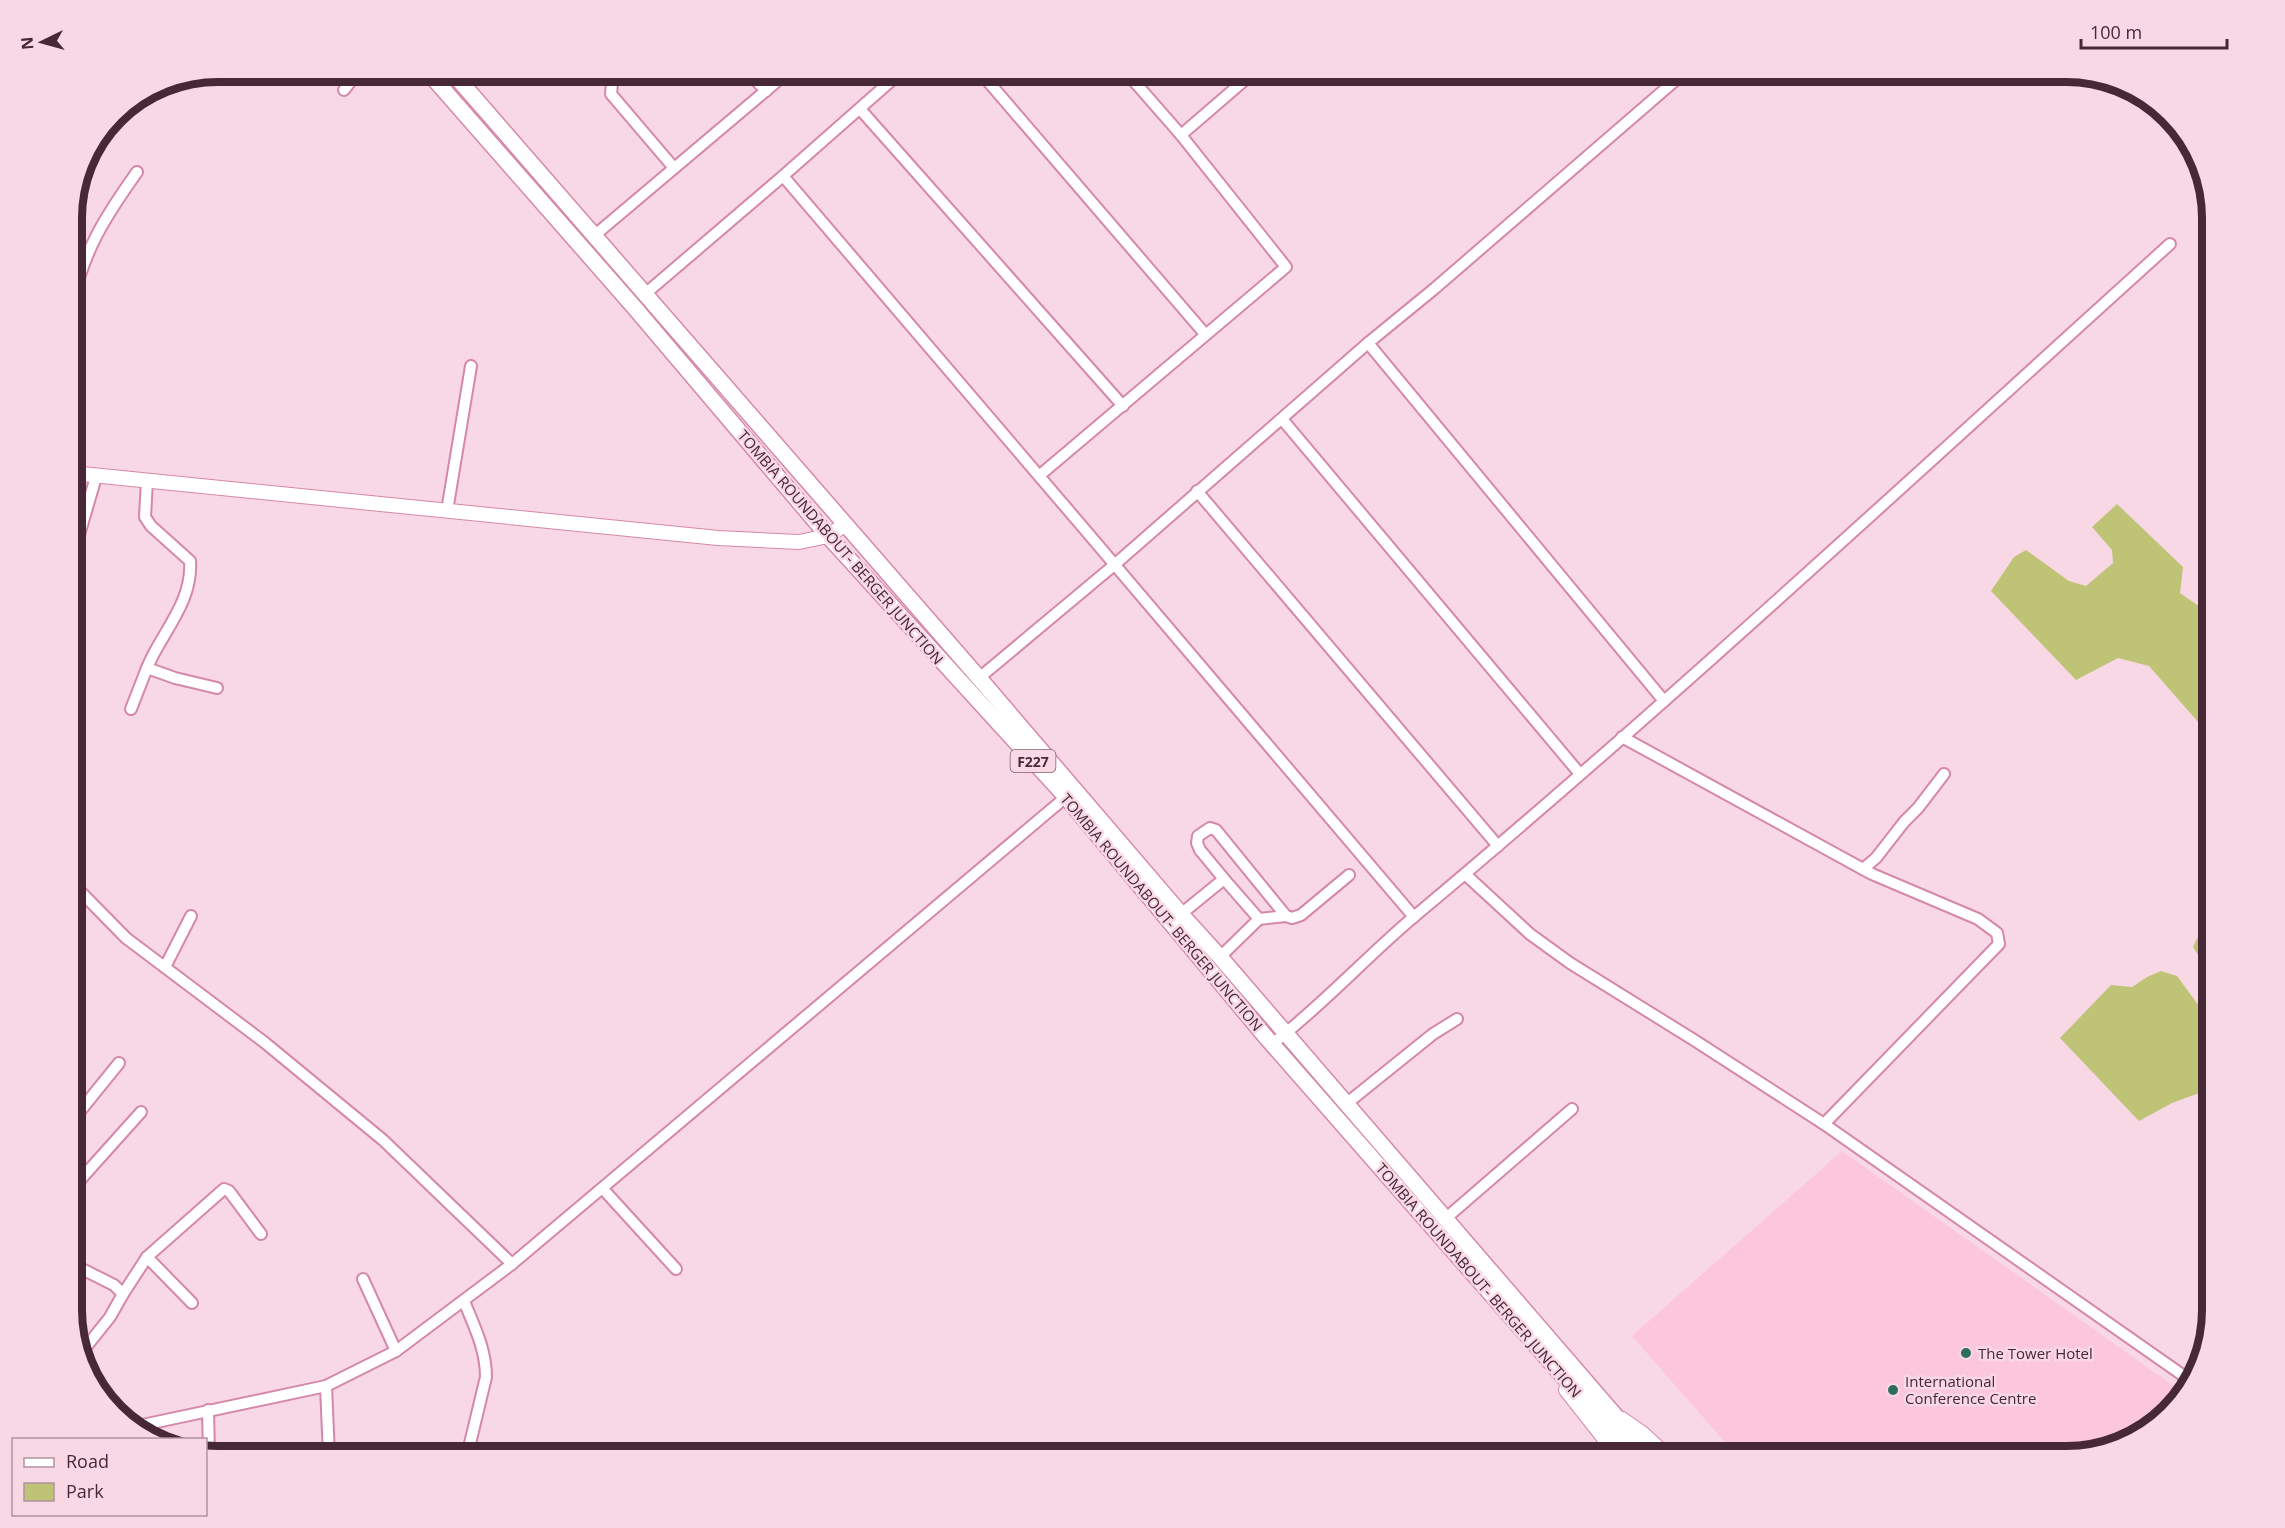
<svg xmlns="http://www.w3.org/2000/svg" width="2285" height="1528" viewBox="0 0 2285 1528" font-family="'Open Sans',sans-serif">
  <rect width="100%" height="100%" fill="#f9d8e5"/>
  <path fill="#fcc6dc" d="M1842,1151L2185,1394L2131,1441L2067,1456H1737L1632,1336Z"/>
  <g fill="#bec375">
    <path d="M2117,504L2183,567L2180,593L2213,616V739L2149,666L2118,658L2076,680L1991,591L2014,557L2026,550L2069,581L2086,586L2113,563L2112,550L2092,527Z"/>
    <path d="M2213,905V979L2193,947Z"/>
    <path d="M2161,971L2177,976L2213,1025V1081L2202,1092L2172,1103L2139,1121L2060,1038L2111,985L2132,987L2147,977Z"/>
  </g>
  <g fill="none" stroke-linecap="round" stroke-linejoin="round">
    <g stroke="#d588aa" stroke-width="14">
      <g id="street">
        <path d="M603,72L612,83"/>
        <path d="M624,72L612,83L611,94L674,168"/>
        <path d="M748,72L766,91"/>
        <path d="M980,72L1205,334"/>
        <path d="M344,90L358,72"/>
        <path d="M860,109L1123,406"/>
        <path d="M1181,135L1254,72"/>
        <path d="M783,176C995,422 1203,670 1414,917"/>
        <path d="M595,235L788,72"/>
        <path d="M645,294L783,176L901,72"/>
        <path d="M72,304C84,250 105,217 137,172"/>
        <path d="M1368,343L1664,701"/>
        <path d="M1282,419L1580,774"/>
        <path d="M1040,475L1286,267L1181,135L1126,72"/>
        <path d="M147,481L145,517L151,526L190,561C193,603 161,633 147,668L175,678L217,688"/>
        <path d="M1197,491L1498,846"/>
        <path d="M447,511L471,366"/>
        <path d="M72,559L96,477"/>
        <path d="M979,678L1113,566L1368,343L1434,289L1685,72"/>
        <path d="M131,709L147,668"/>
        <path d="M1622,737L1872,874L1978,919L1997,933L1999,944L1824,1124"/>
        <path d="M1863,869L1876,858L1904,822L1918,808L1944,774"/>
        <path d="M1466,875L1530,934L1570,963L1694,1040L1824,1124L2191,1381"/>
        <path d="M1224,879L1200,850L1197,843L1198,836L1210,828L1216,830L1286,916L1292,918L1301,915L1349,875"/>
        <path d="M72,883L126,938L264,1042L383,1140L512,1264"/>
        <path d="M1181,914L1224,879L1259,919L1220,957"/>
        <path d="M1259,919L1286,916"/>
        <path d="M165,967L191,916"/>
        <path d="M1272,1044C1323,1005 1367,956 1416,915C1674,699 1921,469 2170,244"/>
        <path d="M1346,1104L1433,1034L1457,1019"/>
        <path d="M72,1121L119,1063"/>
        <path d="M72,1189L141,1112"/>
        <path d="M603,1189L676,1269"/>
        <path d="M1445,1219L1572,1109"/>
        <path d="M147,1257L192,1303"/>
        <path d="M72,1264L114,1285L123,1294L110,1317L82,1352"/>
        <path d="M363,1279L396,1351"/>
        <path d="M123,1294L147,1257L224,1189L229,1191L261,1234"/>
        <path d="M464,1301C474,1326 486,1349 486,1377L467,1456"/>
        <path d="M326,1386L329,1456"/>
        <path d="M208,1410L209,1453"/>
        <path d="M133,1427L326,1386L396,1351L512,1264L1066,797"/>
      </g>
    </g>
    <g stroke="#d588aa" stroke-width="16">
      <g id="secondary">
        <path d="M72,473L718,538L799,542L828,536L844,525"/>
        <path d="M1566,1390L1618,1456"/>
        <path d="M1622,1419L1642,1433L1667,1456"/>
      </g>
    </g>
    <g stroke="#d588aa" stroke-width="18">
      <g id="primary">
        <path d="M428,72L634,307L828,536L1066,797L1265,1036L1633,1456"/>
        <path d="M452,72L979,678L1181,914L1220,957L1650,1456"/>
      </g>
    </g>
    <use href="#street" stroke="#fff" stroke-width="10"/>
    <use href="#secondary" stroke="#fff" stroke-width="14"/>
    <use href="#primary" stroke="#fff" stroke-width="15"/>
  </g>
  <g fill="#2d6d5b" stroke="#f9d8e5" stroke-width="2">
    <circle cx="1966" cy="1353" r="6"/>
    <circle cx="1893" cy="1390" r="6"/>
  </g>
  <g text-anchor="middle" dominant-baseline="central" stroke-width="5" stroke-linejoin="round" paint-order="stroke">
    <rect fill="#f9d8e5" stroke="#7c5d6a" stroke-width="1.5" x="1010.5" y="750" width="45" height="22" rx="4.5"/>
    <g font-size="14" font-weight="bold" fill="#472836">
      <text x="1033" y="761">F227</text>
    </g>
    <g font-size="15" fill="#472836" stroke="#f9d8e5">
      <text transform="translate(841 547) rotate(49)">TOMBIA ROUNDABOUT- BERGER JUNCTION</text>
      <text transform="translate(1162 912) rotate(50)">TOMBIA ROUNDABOUT- BERGER JUNCTION</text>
      <text transform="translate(1479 1280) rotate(49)">TOMBIA ROUNDABOUT- BERGER JUNCTION</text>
    </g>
    <g font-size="15" fill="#472836" stroke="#f9d8e5" text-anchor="start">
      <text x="1978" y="1353">The Tower Hotel</text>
      <text x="1905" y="1381">International<tspan x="1905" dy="17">Conference Centre</tspan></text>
    </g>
  </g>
  <path d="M0 0H2285V1528H0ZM218 82H2066A136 136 0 0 1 2202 218V1310A136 136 0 0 1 2066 1446H218A136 136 0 0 1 82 1310V218A136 136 0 0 1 218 82Z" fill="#f9d8e5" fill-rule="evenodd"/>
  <path fill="none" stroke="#472836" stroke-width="8" d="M218 82H2066A136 136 0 0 1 2202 218V1310A136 136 0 0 1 2066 1446H218A136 136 0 0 1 82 1310V218A136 136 0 0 1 218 82Z"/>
  <rect x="12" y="1438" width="195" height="78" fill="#f9d8e5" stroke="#b2929f" stroke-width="1.5"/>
  <rect x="24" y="1458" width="30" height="9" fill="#ffffff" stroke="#b2929f" stroke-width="1.5"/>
  <text x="66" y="1468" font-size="18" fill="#472836">Road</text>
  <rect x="24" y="1483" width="30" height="18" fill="#bec375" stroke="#b2929f" stroke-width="1.5"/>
  <text x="66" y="1498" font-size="18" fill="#472836">Park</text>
  <g transform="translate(42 42) rotate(265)" stroke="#f9d8e5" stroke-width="4.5" paint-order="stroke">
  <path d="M0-4.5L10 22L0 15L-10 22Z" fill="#472836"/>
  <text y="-9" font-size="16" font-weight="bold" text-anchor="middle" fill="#472836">N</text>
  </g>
  <path d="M2081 39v9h146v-9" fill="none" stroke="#472836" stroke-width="3"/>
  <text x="2090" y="39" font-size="18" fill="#472836" stroke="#f9d8e5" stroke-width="4.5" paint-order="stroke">100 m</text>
</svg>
